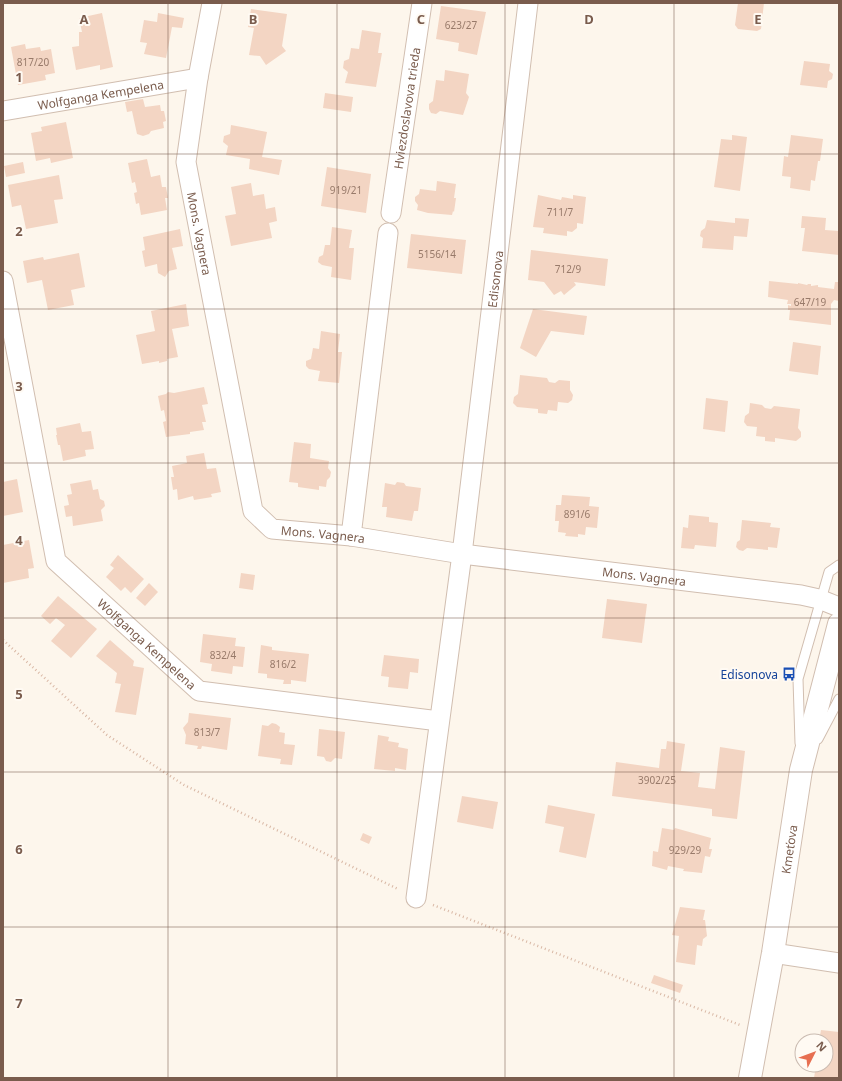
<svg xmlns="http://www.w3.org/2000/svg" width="842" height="1081" viewBox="0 0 842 1081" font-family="'Noto Sans',sans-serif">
  <rect width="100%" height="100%" fill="#fdf6ec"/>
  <g fill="#f3d5c3">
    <path d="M738,3H764L761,29L757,31L738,29L735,25Z"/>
    <path d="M441,6L486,12L477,55L458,51L459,43L436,39Z"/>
    <path d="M251,9L287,14L282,46L286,51L266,65L260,56L249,55L254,28L248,27Z"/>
    <path d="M102,13L113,67L100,70V65L76,70L72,47L79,46V32H82L79,18Z"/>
    <path d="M158,13L184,18L182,28L172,27L166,58L144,54L147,43L140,42L144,20L157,22Z"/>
    <path d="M362,30L381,33L378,53H382L376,87L345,83L348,72L343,68L344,61L349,59L351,48L359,49Z"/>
    <path d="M25,44L26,49L40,47L41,51L51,49L55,73L45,75L46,80L18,85L11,47Z"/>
    <path d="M804,61L830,64L829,71L833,74L832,79L828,81L827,88L800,85Z"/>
    <path d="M445,70L469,74L466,93L469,97L463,115L440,111L436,114L431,113L429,109V104L433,101L436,80L444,81Z"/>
    <path d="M325,93L353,97L351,112L323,108Z"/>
    <path d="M143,99L145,107L160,105L161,111H164L166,121L163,122L164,128L151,131L149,134L143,136L137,134L132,111L127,112L125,102Z"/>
    <path d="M66,122L73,158L51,163L50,158L36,161L31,133L42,131L41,127Z"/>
    <path d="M231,125L267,132L262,157L282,160L279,175L249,169L250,159L226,155L228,146L223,142L224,136L230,134Z"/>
    <path d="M732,135L747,137L740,191L714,187L721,139L732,140Z"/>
    <path d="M791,135L823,139L820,161H818L815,181L811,180L810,191L790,188L791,177L782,176L784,156L788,157Z"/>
    <path d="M147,159L151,177L160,175L162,187H166L168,198H165L167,210L141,215L139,203L136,204L134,193L137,192L135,182L132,183L128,163Z"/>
    <path d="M23,162L25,173L6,177L4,166Z"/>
    <path d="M327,167L371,174L366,213L321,206Z"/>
    <path d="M59,175L63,199L54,200L58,223L26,229L21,205L12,207L8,185Z"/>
    <path d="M437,181L456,184L454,198H456L454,212L453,211L452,215L428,213L417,210L418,205L415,201V197L419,194L420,189L436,191Z"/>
    <path d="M251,183L253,196L264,194L266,209L275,207L277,221L269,223L272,238L231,246L225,216L236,214L231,187Z"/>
    <path d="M538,195L561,200L562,197L573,199V195L586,197L583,224L577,223V228L572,232L567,231V236L543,233L544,228L533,227Z"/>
    <path d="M802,216L826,218L825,230L839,231V255L802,251L805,228H801Z"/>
    <path d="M735,218L749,219L747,237L734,236L733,250L702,248L703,238L700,236L701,231L705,228L707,220L735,223Z"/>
    <path d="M332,227L352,230L349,248H354L351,280L331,277L332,267L322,265L318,262L319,257L323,255L325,245H330Z"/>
    <path d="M180,229L183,246L172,248L177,269L169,271L165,277L158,273L157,264L145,267L142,251L145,250L143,237Z"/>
    <path d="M411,234L466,240L462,274L407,268Z"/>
    <path d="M531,250L608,259L605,286L574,282L576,285L564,295L561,291L554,295L544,282L528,280Z"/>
    <path d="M79,253L85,287L71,290L74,305L48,310L42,280L27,283L23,261L43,257L44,260Z"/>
    <path d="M769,281L798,284V283L807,285L808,284H811V286L818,285V287L834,289L835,282H839V301L834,300L831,304V325L789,320L790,310H788V305L791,306V304H787L788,300L768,297Z"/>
    <path d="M186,304L189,326L172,329L178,357L167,359V361L159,363V361L142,364L136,335L155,331L151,311Z"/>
    <path d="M533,309L587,316L584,335L551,331L536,357L520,348Z"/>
    <path d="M321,331L340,334L338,352H342L339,383L318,381L320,371L309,369L306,366V361L311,359L313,348L319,349Z"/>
    <path d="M793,342L821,346L818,375L789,371Z"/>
    <path d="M520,375L547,378L549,382L555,383L559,380L570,381V390L573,395L572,400L568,403L558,402L557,411L548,410L547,414L538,413V409L517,407L513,403L514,397L518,394Z"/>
    <path d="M204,387L208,404L202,405L206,422H202L204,430L190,432V434L166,437L163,422L166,421L164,410L161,411L158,396L166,394L168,392L174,393Z"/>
    <path d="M706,398L728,401L725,432L703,429Z"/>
    <path d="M750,403L762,405L765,408L771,409L774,406L800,409L798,428L801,432V437L796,441L775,438V442L765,441V437L756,436L757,427L747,426L744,422L745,416L749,413Z"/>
    <path d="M80,423L82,432L91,431L94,449L85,450L86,456L63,461L60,445H58L56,435H57L56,428Z"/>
    <path d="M294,442L311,444L310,458L329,461L328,468L331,472L330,477L327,480L326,487L319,486V490L298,487V483L289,482Z"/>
    <path d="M204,453L207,469L216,468L221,492L211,494L212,497L194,500L193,496L178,500L177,489L173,490L171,477H174L172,466L187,463L186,456Z"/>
    <path d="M17,479L23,512L3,516V482Z"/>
    <path d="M91,480L93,490L98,489L100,499L104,501L105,506L101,510L103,521L73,526L72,516L66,517L64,506L69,505L67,495L72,494L70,484Z"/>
    <path d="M397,482L404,483L406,486L421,488L418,511H414L412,521L386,517L387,507H382L385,483L395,485Z"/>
    <path d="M562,495L590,497L589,506L599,507L597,528L586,527L585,535L578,534V537L565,536L566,533L558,532L559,521H555L556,505H561Z"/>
    <path d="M689,515L709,517V522L718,523L716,547L695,545L694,549L681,548L683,527L688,528Z"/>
    <path d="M742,520L771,523L770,527L780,528L777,548L768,547V550L747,548L743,551L739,550L736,547L737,542L740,540Z"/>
    <path d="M29,540L34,568L28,569L29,578L3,583V545Z"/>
    <path d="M118,555L144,579L131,593L125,587L121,591L106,577L114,568L110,565Z"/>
    <path d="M241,573L255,575L253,590L239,588Z"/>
    <path d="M149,583L158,592L145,606L136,598Z"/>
    <path d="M58,596L97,629L71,658L51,641L65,625L56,618L50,624L41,616Z"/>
    <path d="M607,599L647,604L642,643L602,638Z"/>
    <path d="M203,634L236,638L235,646L245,647L243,667L233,666L232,674L211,671L212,664L200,662Z"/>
    <path d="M110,640L134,661L133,666L144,668L136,715L115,712L121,684L115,683L117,673L96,656Z"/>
    <path d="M261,645L272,647V650L309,654L306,682L291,680V684H283L284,680L267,678V674L258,673Z"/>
    <path d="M384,655L419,659L418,673L410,672L408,689L388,687L389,677L381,676Z"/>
    <path d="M189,713L231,718L227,750L202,746L201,749H197L198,746L185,744L186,735L183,728L188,722Z"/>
    <path d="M272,723L276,724L280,727L279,732L285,733L284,744L295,745L292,765L280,764L281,759L258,756L262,725L268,726Z"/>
    <path d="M319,729L345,732L342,759L335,758L331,762L326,761L324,757L317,756Z"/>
    <path d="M378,735L389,737L388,741L399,743L398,747L408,749L406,770L395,768V771L374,769Z"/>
    <path d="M667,741L685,744L681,771L700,773L698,787L715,789L720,747L745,751L737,819L712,816V809L612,796L616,762L659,768L661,749H666Z"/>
    <path d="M462,796L498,802L493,829L457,822Z"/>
    <path d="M548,805L595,814L586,858L559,852L564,827L545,823Z"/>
    <path d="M662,828L674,830L675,828L711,838L709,849H712L710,857L705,856L702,873L683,871L684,869L668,866L667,870L652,866L653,851L658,852Z"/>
    <path d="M363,833L372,837L369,844L360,840Z"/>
    <path d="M680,907L705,910L703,920H705L707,936L703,939L702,946L697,945L695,965L676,962L679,936L672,935Z"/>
    <path d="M654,975L683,985L680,993L651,983Z"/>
    <path d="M821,1030L839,1032V1078H814L816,1065H826V1041H819Z"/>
  </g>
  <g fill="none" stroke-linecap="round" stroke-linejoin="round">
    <g stroke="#d1beb0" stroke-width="11">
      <g id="service">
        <path d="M818,739L839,699"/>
        <path d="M800,743L798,679L829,572L839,565"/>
      </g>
    </g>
    <g stroke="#d1beb0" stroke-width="21">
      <g id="minor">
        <path id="s1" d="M212,3L198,78L186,162L253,511L272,529L351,536L462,554L801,595L819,599L839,607"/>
        <path id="s2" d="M3,111L198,78"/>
        <path id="s3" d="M391,213L422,3"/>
        <path id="s4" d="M3,281L56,561L199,691L439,721"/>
        <path d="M351,536L388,233"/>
        <path id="s5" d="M416,898L462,554L528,3"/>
        <path d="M773,953L839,963"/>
      </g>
    </g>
    <g stroke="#d1beb0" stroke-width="24">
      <g id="tertiary">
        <path id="s6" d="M750,1078L773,953L801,770L839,624"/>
      </g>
    </g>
    <g stroke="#d9b8a5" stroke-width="2.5" stroke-dasharray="1 3" stroke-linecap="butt">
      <path d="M3,640L107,735L184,785L398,889"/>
      <path d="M433,905L740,1025"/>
    </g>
    <use href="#service" stroke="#fff" stroke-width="9"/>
    <use href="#minor" stroke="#fff" stroke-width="19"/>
    <use href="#tertiary" stroke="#fff" stroke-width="22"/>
  </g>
  <path fill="none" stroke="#7a5c4d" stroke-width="1" stroke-opacity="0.55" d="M168,3V1078M337,3V1078M505,3V1078M674,3V1078M3,154H839M3,309H839M3,463H839M3,618H839M3,772H839M3,927H839"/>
  <defs>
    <g id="bus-bare" transform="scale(1.08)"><path d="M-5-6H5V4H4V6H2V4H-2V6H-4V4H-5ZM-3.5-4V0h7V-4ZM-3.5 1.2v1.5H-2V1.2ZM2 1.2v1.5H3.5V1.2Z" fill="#1a4fb4" stroke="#fffaf3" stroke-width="2.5" paint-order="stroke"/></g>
  </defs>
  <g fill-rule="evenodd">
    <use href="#bus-bare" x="789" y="674"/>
  </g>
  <g text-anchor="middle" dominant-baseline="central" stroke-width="4" stroke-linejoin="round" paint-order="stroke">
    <g font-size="10" fill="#987a6a">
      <text x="461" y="25">623/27</text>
      <text x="33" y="62">817/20</text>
      <text x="346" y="190">919/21</text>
      <text x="560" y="212">711/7</text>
      <text x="437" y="254">5156/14</text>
      <text x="568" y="269">712/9</text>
      <text x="810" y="302">647/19</text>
      <text x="577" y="514">891/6</text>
      <text x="223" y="655">832/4</text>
      <text x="283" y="664">816/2</text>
      <text x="207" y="732">813/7</text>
      <text x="657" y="780">3902/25</text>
      <text x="685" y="850">929/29</text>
    </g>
    <g font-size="12" fill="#7a5c4d" stroke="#fffaf3">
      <text stroke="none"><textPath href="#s2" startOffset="99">Wolfganga Kempelena</textPath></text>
      <text stroke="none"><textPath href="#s3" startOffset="106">Hviezdoslavova trieda</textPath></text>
      <text stroke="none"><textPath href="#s1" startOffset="234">Mons. Vagnera</textPath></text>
      <text stroke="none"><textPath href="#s5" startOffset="624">Edisonova</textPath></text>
      <text stroke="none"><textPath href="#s1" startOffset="594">Mons. Vagnera</textPath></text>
      <text stroke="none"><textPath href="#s1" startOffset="918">Mons. Vagnera</textPath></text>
      <text stroke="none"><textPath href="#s4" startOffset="408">Wolfganga Kempelena</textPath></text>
      <text stroke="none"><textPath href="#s6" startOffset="232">Kmeťova</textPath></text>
    </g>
    <g font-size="12" fill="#164399" stroke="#fffaf3" text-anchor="end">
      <text x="778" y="674">Edisonova</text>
    </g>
  </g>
  <g font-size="13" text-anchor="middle" font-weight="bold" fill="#7a5c4d" stroke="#fffaf3" stroke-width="4" stroke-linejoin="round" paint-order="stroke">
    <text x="84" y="24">A</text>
    <text x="253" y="24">B</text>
    <text x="421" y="24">C</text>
    <text x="589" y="24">D</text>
    <text x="758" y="24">E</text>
    <text x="19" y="82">1</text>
    <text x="19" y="236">2</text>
    <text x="19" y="391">3</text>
    <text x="19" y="545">4</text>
    <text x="19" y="699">5</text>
    <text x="19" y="854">6</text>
    <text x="19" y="1008">7</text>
  </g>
  <rect width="842" height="1081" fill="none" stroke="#7a5c4d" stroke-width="8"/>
  <g transform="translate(814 1053) rotate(48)"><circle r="19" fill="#fffaf3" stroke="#cabbb1"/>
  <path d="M0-3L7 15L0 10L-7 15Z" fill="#e76f51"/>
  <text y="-6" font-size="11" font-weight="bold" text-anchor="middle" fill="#7a5c4d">N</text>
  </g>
</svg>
